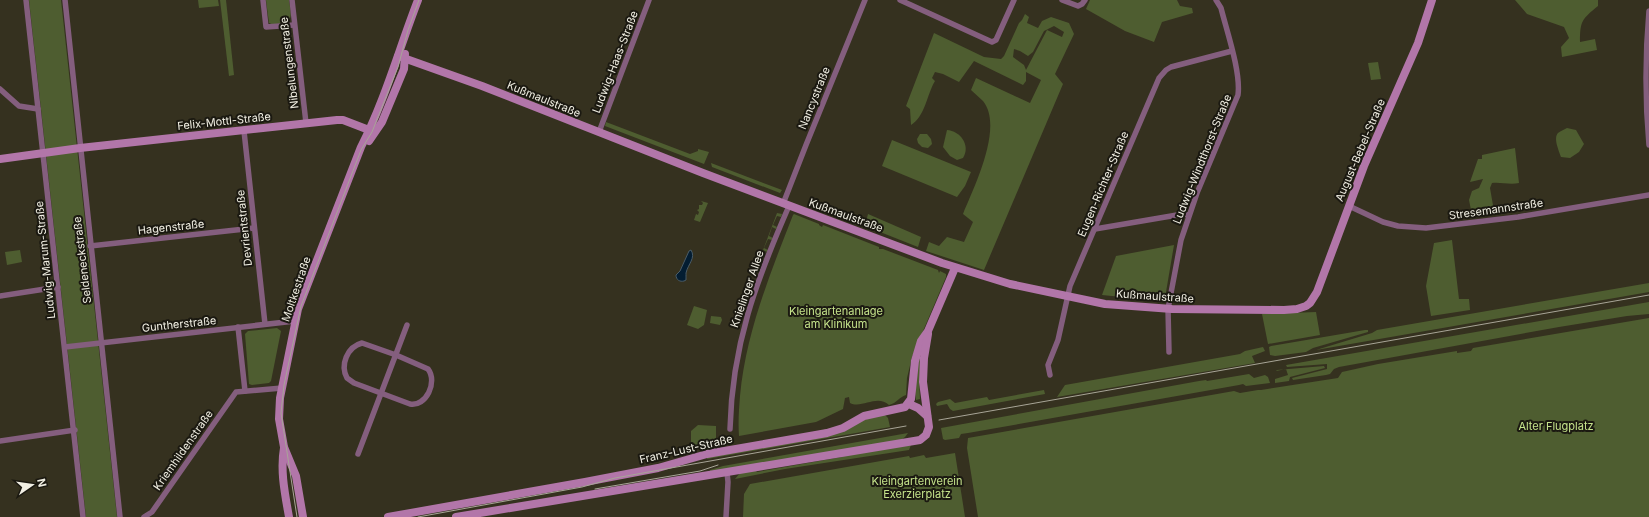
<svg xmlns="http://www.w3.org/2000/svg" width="1649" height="517" viewBox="0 0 1649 517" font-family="Inter,sans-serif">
  <rect width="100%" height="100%" fill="#35311f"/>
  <g fill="#4e5d30" fill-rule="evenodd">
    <path d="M29,0H61L117,517H86Z"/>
    <path d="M198,0H218L219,6L199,8Z"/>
    <path d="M220,0H226L234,75L229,76Z"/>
    <path d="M266,0H289C290,10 295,22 282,23C277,24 273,25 269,23Z"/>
    <path d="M1090,0H1177L1180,6L1192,8L1193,13L1162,22L1154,42L1125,31L1086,9Z"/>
    <path d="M1515,0H1598V6C1582,19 1580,21 1580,42L1595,39L1597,50L1562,57L1561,47L1569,38L1564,27L1527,14Z"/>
    <path d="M1025,14L1029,17L1027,23L1038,28L1042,21L1051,17L1069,23L1074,34L1055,74L1063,84L984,270L926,251L929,242L939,246L947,237L964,242L973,222L963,214C974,187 1004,127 983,101C979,97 975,94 971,90L976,78L1030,103L1041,80L1026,72V81L1023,85L974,61L959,82L943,74L935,72L932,78L935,81C927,94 925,117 911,125L910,109L906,106L934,33L984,57L1001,59L1004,56L1019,23L1022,20ZM1054,26L1064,32L1062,37L1047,30L1026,70L1024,65L1013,57L1014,49L1020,51L1028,56L1033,52L1044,31Z"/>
    <path d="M1378,62L1381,79L1371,80L1368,63Z"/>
    <path d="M606,122L690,154L698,151V149L709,152L704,164L605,126Z"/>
    <path d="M1567,128L1576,130L1584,144L1579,152L1570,158L1561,157C1559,151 1553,138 1558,133C1560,131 1564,130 1567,128Z"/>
    <path d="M947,130C960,131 971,145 963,158L957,160L950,156L943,147Z"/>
    <path d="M920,134H927L931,139L932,144L928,148L922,147L918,143L917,139Z"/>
    <path d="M892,140L971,172L965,186L957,197L882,166Z"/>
    <path d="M1515,148L1519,183C1510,185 1501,182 1492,183L1490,188L1494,211L1472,215L1469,200L1472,191L1479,188L1483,179L1470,182L1478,159H1482V155Z"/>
    <path d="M711,163L782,190L780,193L712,167Z"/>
    <path d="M701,201L708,203L700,222L694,220L696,214L698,215L699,212L697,210L699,209V205H702L703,203Z"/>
    <path d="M777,213L782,214L781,217L777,216L773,225L777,227L776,229L772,227L769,236L773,238L772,240L768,239L764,248L768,250L767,252L763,250L760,258Z"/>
    <path d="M794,214L819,224V225L822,227L823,225L879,247V249H883L938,270L939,273L940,271L946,274V277L912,357L907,378L906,395C899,397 897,403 889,405C877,394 862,409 850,403L849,397L845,398L843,409L816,422L739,436C738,422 739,409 740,396C746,332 770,274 793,215Z"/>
    <path d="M868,214L921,237L918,247L865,226Z"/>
    <path d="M1452,240L1459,299H1469L1470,310L1431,316L1426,286L1434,243Z"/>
    <path d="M1174,245L1165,298L1162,301L1102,295L1116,256Z"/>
    <path d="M20,250L22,262L7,265L5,252Z"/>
    <path d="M749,282L753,284V286L749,285L745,294L749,296V298L744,297L741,306L745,308L744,313L738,315Z"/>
    <path d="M1649,283V292L1316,350L1372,333L1377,330Z"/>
    <path d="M1649,302V314L1627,316L1559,327L1339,367L1334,369L1330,374L1326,375L1293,380L1292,378L1327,369V364L1287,367L1286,365Z"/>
    <path d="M694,306L707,310L704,325L698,329L687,325Z"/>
    <path d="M1316,312L1320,335L1268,344L1262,314Z"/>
    <path d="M711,316L721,317L722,320L720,325L710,323Z"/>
    <path d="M1649,318V517H978L967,448L968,438L1234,391L1240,393L1258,390H1261L1338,378L1342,372L1378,364L1457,351V353L1471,351L1473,348Z"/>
    <path d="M277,328L281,331L271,381L269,383L252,385L249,384L245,334L248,331Z"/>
    <path d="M1365,330H1368V332L1313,348L1306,352L1275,356L1270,355L1269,347L1271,346Z"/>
    <path d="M1263,347L1265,351L1252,356L1255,363L1057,397L1065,385L1240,354L1245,351Z"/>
    <path d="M919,357L921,358L919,380L920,399L916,400L915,389Z"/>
    <path d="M1324,366L1325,368L1290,377L1289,381L1275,383V379L1288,375L1286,369L1276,371L1277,370Z"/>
    <path d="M1249,374L1254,378L1265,375L1268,377L1270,383L1246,386L1243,384L1239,385L968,433L961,434L959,438L945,440L943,439L941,428L1199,381L1206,380L1207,381Z"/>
    <path d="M1044,390L1045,394L953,411L950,409L947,404L937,406L936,404L938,402L950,399L955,403L987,397L989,400Z"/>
    <path d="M884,414L888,418L890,427L707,459V457L857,422Z"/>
    <path d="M698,425L716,426V440L693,447L691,445V431Z"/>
    <path d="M908,433L905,437L901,440L710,472V470L723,466Z"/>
    <path d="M911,445L909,450L785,469L735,479L740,473L755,470L757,472L842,457L844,455Z"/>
    <path d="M955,453L965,517H743L744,494L750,484L909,456L910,458L924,455L926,458Z"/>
  </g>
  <path fill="#031d32" stroke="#4a5c67" d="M691,250C696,258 688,264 686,273C686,275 686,277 686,280L684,281C680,282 676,280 676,275L680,271L689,251Z"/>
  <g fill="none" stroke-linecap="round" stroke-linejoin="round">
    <g stroke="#845e7e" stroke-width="5.5">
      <path d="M26,0L83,517"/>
      <path d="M65,0L120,517"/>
      <path d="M263,0L266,27L294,25"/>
      <path d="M292,0L306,123"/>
      <path d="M900,0L992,42L996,40L1014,0"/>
      <path d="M1062,0L1078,6L1082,4L1085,0"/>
      <path d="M1649,11C1645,56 1645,100 1649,145"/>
      <path d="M0,89L19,106L38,109"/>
      <path d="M244,131L265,324"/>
      <path d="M599,132L649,0"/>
      <path d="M783,204L806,145L865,0"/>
      <path d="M1349,206L1383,222L1398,226L1426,228L1518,217L1649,195"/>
      <path d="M1095,229L1183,214L1189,215"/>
      <path d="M90,246L254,228"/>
      <path d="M0,296L58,287"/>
      <path d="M238,327L245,391"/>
      <path d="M362,343L396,355L428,369C438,382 426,407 410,404L354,383L347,378C340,365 347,347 362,343Z"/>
      <path d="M65,347L295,321"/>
      <path d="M1169,352L1168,309L1181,240L1197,193L1238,95C1241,72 1227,32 1221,8L1216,0"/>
      <path d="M1050,375L1048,365L1058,340L1070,286L1159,78L1166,70L1171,67L1232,51"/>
      <path d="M730,429C732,345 756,281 789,206"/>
      <path d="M0,441L75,430"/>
      <path d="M358,454L407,325"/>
      <path d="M144,517L152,512L236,392L282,388"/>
      <path d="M726,517L728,482L727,472"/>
    </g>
    <g stroke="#b276a9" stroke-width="8">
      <path d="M398,56L482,86L703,173L942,263L1010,284L1105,304L1172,309L1284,310L1297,309L1306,306L1310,303L1317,292L1364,166L1418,43L1432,0"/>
      <path d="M369,141L382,122L404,69L405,54"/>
      <path d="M0,159L80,148L337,120H343L369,130"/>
      <path d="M909,404L918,408L927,416"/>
      <path d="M284,448C280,471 285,494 289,517"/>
      <path d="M303,517L296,476L284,447L279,419L280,398L298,309L361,147C385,100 399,49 418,0"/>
      <path d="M388,517L585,482L658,468L707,454L827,433L843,428L864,416L905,407L911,399L915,361L921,341L928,331L955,268"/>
      <path d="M456,517L920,440L926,435L929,427L923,382L924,358L928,334"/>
    </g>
    <g stroke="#a8a597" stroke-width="1">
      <path d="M939,420L1649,295"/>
      <path d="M595,489L700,471L718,465"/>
      <path d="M297,517L281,413L284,385L301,306L361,150L372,132L398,67L408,30L419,0"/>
      <path d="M418,517L582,487L615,478L906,426"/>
    </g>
  </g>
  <g text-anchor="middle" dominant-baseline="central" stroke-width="4" stroke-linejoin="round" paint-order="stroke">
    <g font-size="11" fill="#f1efe3" stroke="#1b1911">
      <text transform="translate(615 62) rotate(-69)">Ludwig-Haas-Straße</text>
      <text transform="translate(289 63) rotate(-97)">Nibelungenstraße</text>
      <text transform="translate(814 98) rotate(-68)">Nancystraße</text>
      <text transform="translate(544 99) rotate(22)">Kußmaulstraße</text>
      <text transform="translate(224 121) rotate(-6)">Felix-Mottl-Straße</text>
      <text transform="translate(1360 150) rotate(-67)">August-Bebel-Straße</text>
      <text transform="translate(1202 159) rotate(-68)">Ludwig-Windthorst-Straße</text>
      <text transform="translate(1103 184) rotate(-67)">Eugen-Richter-Straße</text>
      <text transform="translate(1496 209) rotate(-8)">Stresemannstraße</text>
      <text transform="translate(846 215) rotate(20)">Kußmaulstraße</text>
      <text transform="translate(171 227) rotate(-6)">Hagenstraße</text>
      <text transform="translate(244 228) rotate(-96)">Devrientstraße</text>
      <text transform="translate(45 260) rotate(-96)">Ludwig-Marum-Straße</text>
      <text transform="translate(82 260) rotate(-97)">Seldeneckstraße</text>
      <text transform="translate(296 289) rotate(-71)">Moltkestraße</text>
      <text transform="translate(747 289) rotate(-71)">Knielinger Allee</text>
      <text transform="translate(1155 296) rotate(4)">Kußmaulstraße</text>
      <text transform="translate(179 324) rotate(-6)">Guntherstraße</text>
      <text transform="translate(686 449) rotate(-13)">Franz-Lust-Straße</text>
      <text transform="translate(183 450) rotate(-55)">Kriemhildenstraße</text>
    </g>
    <g font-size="11" fill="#c5e38b" stroke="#1b1911">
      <text x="836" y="311">Kleingartenanlage<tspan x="836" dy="13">am Klinikum</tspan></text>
      <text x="1556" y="426">Alter Flugplatz</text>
      <text x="917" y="481">Kleingartenverein<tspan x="917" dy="13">Exerzierplatz</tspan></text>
    </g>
  </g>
  <g transform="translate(32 485) rotate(77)" stroke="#1b1911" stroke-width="3" paint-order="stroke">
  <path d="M0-3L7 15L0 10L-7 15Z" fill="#f1efe3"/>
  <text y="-6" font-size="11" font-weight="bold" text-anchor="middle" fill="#f1efe3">N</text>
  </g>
</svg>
